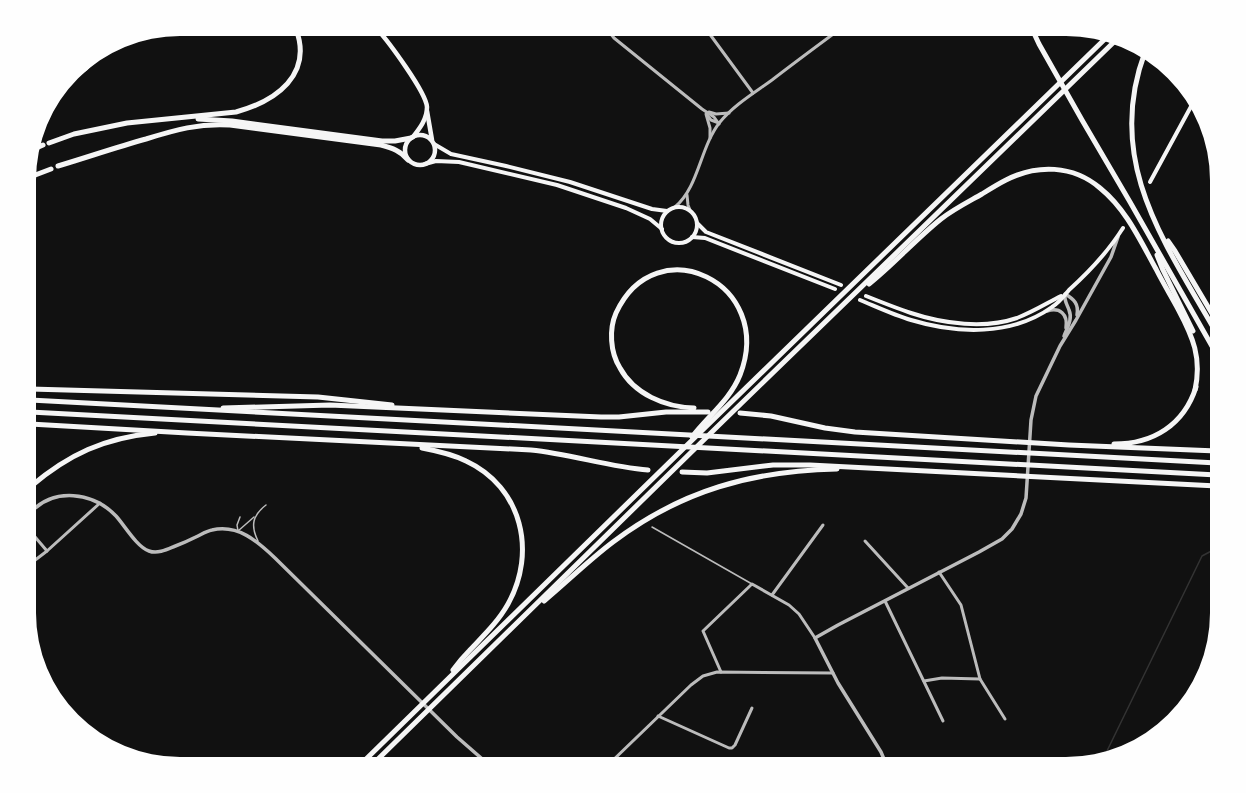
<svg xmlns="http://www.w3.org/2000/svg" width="1246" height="793" viewBox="0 0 1246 793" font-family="Rubik,sans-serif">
  <rect width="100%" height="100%" fill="#111"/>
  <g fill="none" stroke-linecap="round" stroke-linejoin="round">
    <path stroke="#333" stroke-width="1.5" d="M1105,755L1202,556L1217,548"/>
    <g stroke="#bcbcbc" stroke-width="1.5">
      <path d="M240,517L237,525L238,531L254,517"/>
      <path d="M652,527L752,584"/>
      <path d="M258,541C250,525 253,515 266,505"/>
    </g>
    <g stroke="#bcbcbc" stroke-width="3">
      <path d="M607,29L614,38L702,109L714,117L719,124"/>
      <path d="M706,29L753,93"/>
      <path d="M709,112L716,114L729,113"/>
      <path d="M706,114L710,128V138"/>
      <path d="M707,115L711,120L719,123"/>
      <path d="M687,195L688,205L690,210"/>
      <path d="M675,207C699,187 700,147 720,122C734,105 754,93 772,80C794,63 817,46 840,29"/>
      <path d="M30,531L47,551"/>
      <path d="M865,541L908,588"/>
      <path d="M30,564L47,551L100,503"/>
      <path d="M939,572L961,605L980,679L1005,719"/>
      <path d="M772,595L823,525"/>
      <path d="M885,601L943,721"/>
      <path d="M721,672L703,631L752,584L789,605L799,614L815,638"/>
      <path d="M924,681L942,678L980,679"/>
      <path d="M658,716L729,748H732L735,745L752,708"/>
      <path d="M609,764L691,685L703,676L717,672L833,673"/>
    </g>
    <g stroke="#bcbcbc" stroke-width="3.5">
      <path d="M1047,311C1060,307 1068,314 1066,328"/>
      <path d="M1064,336C1067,328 1073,319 1069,310C1067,304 1064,301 1065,294C1074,299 1079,304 1077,315"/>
      <path d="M30,513C54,487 93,492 116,516C125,526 137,547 149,551C157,554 166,550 173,547C181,544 190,540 198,536C202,534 207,531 212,530C238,524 257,541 275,558L457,737L488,764"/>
      <path d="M886,764L881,752L838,683L815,638L838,625L979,552L1002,539L1012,529L1021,514L1026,498L1031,420L1036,396L1060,346L1076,320L1111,257L1118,237"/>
    </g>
    <g stroke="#f5f5f5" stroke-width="4">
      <path d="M434,144L451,154L506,166L570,182L652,209L667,211"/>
      <path d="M425,164L436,161L459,162L557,185L626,208L650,219L662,229"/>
      <path d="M1150,182L1194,101"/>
      <circle cx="679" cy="225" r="18"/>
      <path d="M697,223L706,232L841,285"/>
      <path d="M692,237L705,238L835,289"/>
      <path d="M866,296C881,302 896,308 911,313C944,324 985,329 1017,318C1033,312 1047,303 1061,296"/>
      <path d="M860,300C877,307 894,315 911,320C957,334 1012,336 1052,307C1059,303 1064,296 1069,290C1090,271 1108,252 1123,228"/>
    </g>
    <g stroke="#f5f5f5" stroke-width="4.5">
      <path d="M377,29C388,41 426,92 427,107C427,119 420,128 413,137"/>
      <path d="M427,111L432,140"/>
      <circle cx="420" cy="150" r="15"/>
    </g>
    <g stroke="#f5f5f5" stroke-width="5">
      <path d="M1032,29L1039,44L1082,120L1130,202L1217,355"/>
      <path d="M1145,52C1104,161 1165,243 1217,334"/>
      <path d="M70,80L86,68L99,55"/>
      <path d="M198,119L232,121L382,141H395L411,138"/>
      <path d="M49,143L74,134L127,123L236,112C276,101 313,75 296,29"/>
      <path d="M34,149L43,145"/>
      <path d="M58,166C88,157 117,147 146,139C175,130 199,123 230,125L381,145C392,148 401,151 408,160"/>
      <path d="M30,177L51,169"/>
      <path d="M1168,241L1175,251L1217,322"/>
      <path d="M1157,255L1163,270L1193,331"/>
      <path d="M869,284C894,264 916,239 941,219C954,209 968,202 982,194C990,189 998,184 1006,180C1037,164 1073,165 1100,188C1126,209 1140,240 1156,269C1163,283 1171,296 1178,309C1193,337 1202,358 1195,390"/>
      <path d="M30,389L318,397L392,405"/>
      <path d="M30,400L1217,463"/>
      <path d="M223,408L330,405L601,417H619L666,412H708"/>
      <path d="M30,412L1217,475"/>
      <path d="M740,413L771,416L825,428L855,432L1069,445L1217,451"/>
      <path d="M30,424L187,433L531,450C571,454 609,467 648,470"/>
      <path d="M692,437C708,416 730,400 740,375C776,283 656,226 616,313C609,329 610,352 620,368C634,394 665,407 694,408"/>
      <path d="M1114,444C1153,444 1184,425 1196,387"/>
      <path d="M422,448C438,451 452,454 466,461C522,487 537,552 508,604C498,622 483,636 469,651C463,657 458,663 453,670"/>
      <path d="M682,472L707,473L773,465H810L1217,486"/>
      <path d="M30,487C69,454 104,438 155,433"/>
      <path d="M544,601C568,581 589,560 613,542C682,490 752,471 837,469"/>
      <path d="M361,764L682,450L1108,36"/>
      <path d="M373,764L718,426L1117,39"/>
    </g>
  </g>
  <path d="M0 0H1246V793H0ZM180 36H1066A144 144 0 0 1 1210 180V613A144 144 0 0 1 1066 757H180A144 144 0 0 1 36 613V180A144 144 0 0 1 180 36Z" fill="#fefefe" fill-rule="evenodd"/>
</svg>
